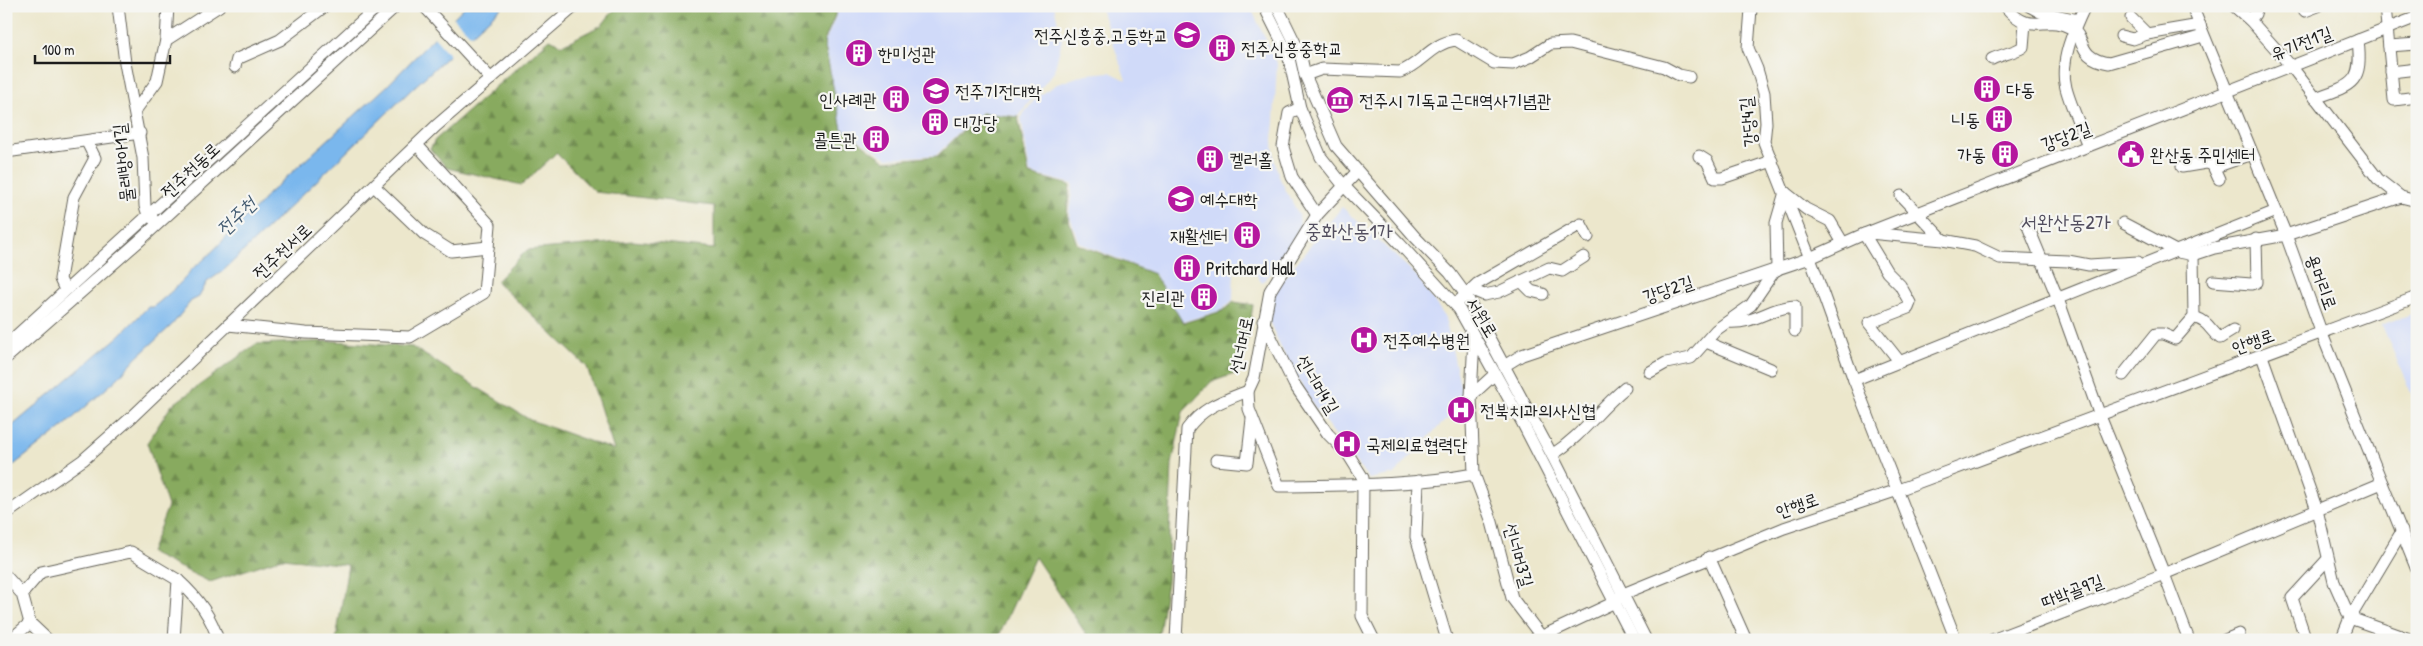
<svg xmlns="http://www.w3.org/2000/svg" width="2423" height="646" viewBox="0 0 2423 646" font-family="'Patrick Hand','Poor Story',sans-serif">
  <defs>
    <pattern id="forest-firs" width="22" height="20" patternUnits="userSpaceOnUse" patternTransform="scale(1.25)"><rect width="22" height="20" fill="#88aa5f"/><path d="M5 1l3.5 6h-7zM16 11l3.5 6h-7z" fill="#6e8a4e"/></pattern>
  </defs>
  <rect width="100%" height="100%" fill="#f6f6f2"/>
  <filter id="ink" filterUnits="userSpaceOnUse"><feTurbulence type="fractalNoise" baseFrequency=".02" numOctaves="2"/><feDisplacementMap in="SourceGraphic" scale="10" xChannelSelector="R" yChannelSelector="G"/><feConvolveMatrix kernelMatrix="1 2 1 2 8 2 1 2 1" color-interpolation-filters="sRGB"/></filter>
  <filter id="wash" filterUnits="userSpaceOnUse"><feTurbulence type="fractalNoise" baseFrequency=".0096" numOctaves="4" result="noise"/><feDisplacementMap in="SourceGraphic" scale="20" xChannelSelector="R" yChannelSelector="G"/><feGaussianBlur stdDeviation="1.12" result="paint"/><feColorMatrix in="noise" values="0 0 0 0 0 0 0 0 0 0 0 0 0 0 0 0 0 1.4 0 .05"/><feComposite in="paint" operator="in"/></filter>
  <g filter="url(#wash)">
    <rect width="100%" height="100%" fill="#ece7cc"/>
    <g fill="#d0daf9">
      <path d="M840,6H1054L1062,40L1054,72L1018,116L981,112L936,155L887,158L842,129L825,42Z"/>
      <path d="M1100,6H1250L1277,63L1273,139L1274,159L1280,179L1299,215L1301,239L1262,283L1249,264L1234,269L1233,300L1222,310L1182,322L1155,274L1080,243L1069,214L1073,184L1030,173L1021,117L1036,98L1057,84L1086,74L1110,72L1126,80Z"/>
      <path d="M1342,207L1416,275L1445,317L1464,404L1436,429L1395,474L1369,479L1316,410L1287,360L1268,319V298Z"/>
      <path d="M2417,312V407L2382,325Z"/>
    </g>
    <path fill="url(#forest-firs)" stroke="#52633e" d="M617,6H709L719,11L722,6H839L824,42L842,129L886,161L937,156L981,113L1018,117L1029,174L1070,185L1067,214L1077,244L1154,274L1183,323L1222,311L1234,302L1253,305L1247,342L1237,373L1211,382L1183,412L1172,464L1167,582L1158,640H1090L1035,557L997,640H336L348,565L282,558L210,582L150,553L168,506L147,443L171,406L256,344L334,341L412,347L530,420L614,450L587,367L496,281L527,250L633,241L714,249V206L595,192L556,153L522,185L447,168L430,149L435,140L550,39L562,45L602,25Z"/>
    <path fill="#7ab7ed" stroke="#4b6a84" d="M465,6H503L413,88L223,271L207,282L199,297L191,301L172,325L136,358L118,378L64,426L6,471V431L118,337L148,307H153C162,300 177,287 185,278C188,276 189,271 192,269C205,260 223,241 236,226C247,215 259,208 268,194L386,87Z"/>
    <path fill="#ece7cc" d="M452,16L473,37L452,58L433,36Z"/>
  </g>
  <g filter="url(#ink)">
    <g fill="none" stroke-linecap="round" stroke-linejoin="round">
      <g stroke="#65635a" stroke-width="13">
        <g id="minor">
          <path d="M118,6L125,63L143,158L145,206L147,212L153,219"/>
          <path d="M424,6L491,79"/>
          <path d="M1264,6L1288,54L1300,108L1321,157L1344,186L1400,244L1459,309L1522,422L1634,640"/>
          <path d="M1277,6L1300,53L1305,75L1336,146L1415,237L1450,273L1466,295L1552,455L1646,640"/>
          <path d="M1749,6L1751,9L1748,48L1757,69L1764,93L1766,123L1764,142L1810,258L1854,380L1956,640"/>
          <path d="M2005,6C2031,38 2045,13 2071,28C2087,38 2076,58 2109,63L2203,36"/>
          <path d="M2029,6L2040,12L2078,20"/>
          <path d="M2085,6C2074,29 2059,62 2066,88C2071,107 2081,127 2088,146"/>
          <path d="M2192,6L2286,235L2322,334L2417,570"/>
          <path d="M2234,6L2250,20L2291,66L2378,179L2401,197L2417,201"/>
          <path d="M2301,6L2305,11L2318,6"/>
          <path d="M2385,6L2394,100L2417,97"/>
          <path d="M2131,18L2147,34"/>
          <path d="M2250,20L2255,14L2257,6"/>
          <path d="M2121,36L2133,39L2147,34L2200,25"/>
          <path d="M166,40L219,6"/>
          <path d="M2389,46L2417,44"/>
          <path d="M1992,59C2003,54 2013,53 2023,47L2025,23"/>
          <path d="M235,67L237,59L280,40L325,6"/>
          <path d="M2391,72L2417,69"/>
          <path d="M1305,75L1322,69L1400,72C1422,64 1431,43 1456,40L1494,63L1513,64L1530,57L1550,44L1570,43L1664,67L1679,75L1689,77"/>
          <path d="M2315,98C2353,85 2363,83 2358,40"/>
          <path d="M1300,108L1289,113L1283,147L1292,177L1317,215"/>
          <path d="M135,111L157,81L166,40L168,6"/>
          <path d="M6,152L140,133"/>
          <path d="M1699,156L1707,161L1715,178H1722L1772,161"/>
          <path d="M2212,164L2219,179"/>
          <path d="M2182,167L2206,163L2218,166L2252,154"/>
          <path d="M375,187L424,234L451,251L488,247"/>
          <path d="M1786,193L1806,209L1830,221L1843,243"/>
          <path d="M1901,196L1943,240"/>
          <path d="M2123,223L2178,252L2193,255L2214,248L2286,235L2401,197"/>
          <path d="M2027,224L2058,299L2100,416L2164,574L2382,483"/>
          <path d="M1869,233L1943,240L1975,246L2000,258L2068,261L2089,265L2138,262"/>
          <path d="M1864,234L1887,272L1900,285L1910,303L1908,308L1869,323L1900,362"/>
          <path d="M1777,270L1776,223L1785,192"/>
          <path d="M1521,281L1531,291L1543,294"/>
          <path d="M2213,281L2251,284L2257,282L2256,239"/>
          <path d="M65,290L60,279L74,197L95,158L87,142"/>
          <path d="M1472,290L1484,295L1499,292L1549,268L1562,271L1584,257"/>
          <path d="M1460,300L1477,284L1581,224L1588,237"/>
          <path d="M2194,317C2211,323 2208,329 2220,338L2233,330"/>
          <path d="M1263,321L1294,384L1328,434L1348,454L1363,478L1362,616L1374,640"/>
          <path d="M1728,322C1756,324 1770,307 1795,306V331"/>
          <path d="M228,325L306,333L410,337L484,293L490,225L417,145"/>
          <path d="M1474,338L1471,396L1474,474L1492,522L1512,598L1544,640"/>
          <path d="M1706,342L1771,369"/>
          <path d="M6,345L378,6"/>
          <path d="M2262,356L2317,510L2334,582L2350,618"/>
          <path d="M6,358L138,242L396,6"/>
          <path d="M1504,366L1522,355L1810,258L1864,234L2417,17"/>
          <path d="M1650,372L1666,363L1691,358L1716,330L1751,305L1775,270"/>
          <path d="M2123,375L2156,334H2163L2175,339L2194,317L2193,255"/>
          <path d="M1854,380L2276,211"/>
          <path d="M1248,391L1249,409L1279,486C1344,485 1410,486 1474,474"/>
          <path d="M1471,396L1495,374"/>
          <path d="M1552,455C1582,436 1598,410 1625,388"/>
          <path d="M1216,460L1247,463L1252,419"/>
          <path d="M1418,481L1416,537L1447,640"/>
          <path d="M6,514L83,460L133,416L436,126L575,6"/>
          <path d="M1709,557L1746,640"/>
          <path d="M6,576L22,594L30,623L48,640"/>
          <path d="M178,580C197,597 211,615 218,640"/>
          <path d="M22,594L41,572L131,552L178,580L174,640"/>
          <path d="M2350,618L2412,640"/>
          <path d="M10,640L30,623"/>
          <path d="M1176,640L1187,429C1204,406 1223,401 1248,391L1254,378L1270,291L1317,215L1357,172"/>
          <path d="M1534,640L1615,602L1623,594L1784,528L1898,490L2417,297"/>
          <path d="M1992,640L2164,574L2189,640"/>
          <path d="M2225,640L2239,634"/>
          <path d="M2306,640L2292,598L2328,559"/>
          <path d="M2341,640L2350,618L2402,531"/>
        </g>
      </g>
      <use href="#minor" stroke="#fff" stroke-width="11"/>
    </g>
  </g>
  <defs>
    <g id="school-disc" transform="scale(1.4375)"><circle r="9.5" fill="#b5179e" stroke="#f6f6f2"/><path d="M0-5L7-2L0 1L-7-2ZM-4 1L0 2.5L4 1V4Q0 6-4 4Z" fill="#fff"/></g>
    <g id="building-disc" transform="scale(1.4375)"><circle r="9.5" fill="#b5179e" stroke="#f6f6f2"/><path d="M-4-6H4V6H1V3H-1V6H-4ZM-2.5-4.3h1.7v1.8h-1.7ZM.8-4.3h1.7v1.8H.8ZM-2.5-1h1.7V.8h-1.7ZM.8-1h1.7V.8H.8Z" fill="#fff"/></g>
    <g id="university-disc" transform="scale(1.4375)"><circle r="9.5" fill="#b5179e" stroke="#f6f6f2"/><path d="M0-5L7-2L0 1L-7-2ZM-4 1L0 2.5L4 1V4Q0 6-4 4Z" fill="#fff"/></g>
    <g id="museum-disc" transform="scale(1.4375)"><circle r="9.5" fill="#b5179e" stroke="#f6f6f2"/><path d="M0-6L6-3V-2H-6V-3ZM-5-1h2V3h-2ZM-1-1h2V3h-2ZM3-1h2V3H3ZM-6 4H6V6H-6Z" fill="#fff"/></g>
    <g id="civic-disc" transform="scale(1.4375)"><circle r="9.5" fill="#b5179e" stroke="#f6f6f2"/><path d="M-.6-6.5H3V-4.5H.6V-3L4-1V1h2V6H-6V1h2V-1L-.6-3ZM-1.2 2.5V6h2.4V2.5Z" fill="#fff"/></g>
    <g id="hospital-disc" transform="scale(1.4375)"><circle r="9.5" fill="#b5179e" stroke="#f6f6f2"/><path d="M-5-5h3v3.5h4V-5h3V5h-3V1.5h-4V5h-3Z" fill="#fff"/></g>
  </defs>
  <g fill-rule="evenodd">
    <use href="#school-disc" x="1187" y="35"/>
    <use href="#building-disc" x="1222" y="48"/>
    <use href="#building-disc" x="859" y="53"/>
    <use href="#building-disc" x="1987" y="89"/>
    <use href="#university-disc" x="936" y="91"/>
    <use href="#building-disc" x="896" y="99"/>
    <use href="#museum-disc" x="1340" y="100"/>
    <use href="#building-disc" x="1999" y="119"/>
    <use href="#building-disc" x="935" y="122"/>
    <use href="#building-disc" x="876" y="139"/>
    <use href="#building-disc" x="2005" y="154"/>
    <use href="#civic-disc" x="2131" y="154"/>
    <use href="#building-disc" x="1210" y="159"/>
    <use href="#university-disc" x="1181" y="199"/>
    <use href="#building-disc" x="1247" y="235"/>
    <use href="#building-disc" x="1187" y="268"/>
    <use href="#building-disc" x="1204" y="297"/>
    <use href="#hospital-disc" x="1364" y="340"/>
    <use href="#hospital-disc" x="1461" y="410"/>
    <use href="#hospital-disc" x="1347" y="444"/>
  </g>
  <g text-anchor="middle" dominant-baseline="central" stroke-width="4.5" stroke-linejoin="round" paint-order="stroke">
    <g font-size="18" fill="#1c1c1c" stroke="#f6f6f2" text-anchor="start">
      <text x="1168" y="35" text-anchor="end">전주신흥중,고등학교</text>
      <text x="1241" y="48">전주신흥중학교</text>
      <text x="878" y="53">한미성관</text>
      <text x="2006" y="89">다동</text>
      <text x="955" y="91">전주기전대학</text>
      <text x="877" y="99" text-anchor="end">인사례관</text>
      <text x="1359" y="100">전주시 기독교근대역사기념관</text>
      <text x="1980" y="119" text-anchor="end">니동</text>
      <text x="954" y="122">대강당</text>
      <text x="857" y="139" text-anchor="end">콜튼관</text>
      <text x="1986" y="154" text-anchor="end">가동</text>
      <text x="2150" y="154">완산동 주민센터</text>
      <text x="1229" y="159">켈러홀</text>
      <text x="1200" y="199">예수대학</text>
      <text x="1228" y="235" text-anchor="end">재활센터</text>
      <text x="1206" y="268">Pritchard Hall</text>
      <text x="1185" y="297" text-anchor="end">진리관</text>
      <text x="1383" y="340">전주예수병원</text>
      <text x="1480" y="410">전북치과의사신협</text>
      <text x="1366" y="444">국제의료협력단</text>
    </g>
    <g font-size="18" fill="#1c1c1c" stroke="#f6f6f2">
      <text transform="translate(2301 43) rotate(-21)">유기전1길</text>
      <text transform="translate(1748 122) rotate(-96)">강당4길</text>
      <text transform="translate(2066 136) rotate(-21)">강당2길</text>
      <text transform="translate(123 163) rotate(-96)">물레방아1길</text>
      <text transform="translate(190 170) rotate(-43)">전주천동로</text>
      <text transform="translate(282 251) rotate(-43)">전주천서로</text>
      <text transform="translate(2322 282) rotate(70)">용머리로</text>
      <text transform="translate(1668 289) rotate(-19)">강당2길</text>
      <text transform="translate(1482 317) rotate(59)">서원로</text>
      <text transform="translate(2253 341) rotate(-20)">안행로</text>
      <text transform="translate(1241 345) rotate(-78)">선너머로</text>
      <text transform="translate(1318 384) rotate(59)">선너머4길</text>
      <text transform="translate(1797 505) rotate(-19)">안행로</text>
      <text transform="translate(1519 555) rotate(74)">선너머3길</text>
      <text transform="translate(2072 591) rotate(-21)">따박골9길</text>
    </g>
    <g font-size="19" font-style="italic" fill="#425a70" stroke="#f6f6f2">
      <text transform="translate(236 216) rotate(-44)">전주천</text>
    </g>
    <g font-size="20" fill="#524e5e" stroke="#f6f6f2">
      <text x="2066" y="221">서완산동2가</text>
      <text x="1349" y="230">중화산동1가</text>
    </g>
  </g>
  <rect width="2423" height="646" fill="none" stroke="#f6f6f2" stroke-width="25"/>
  <path d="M35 55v8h135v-8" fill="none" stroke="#1c1c1c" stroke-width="2.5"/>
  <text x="42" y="55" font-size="15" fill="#1c1c1c" stroke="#f6f6f2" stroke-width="4" paint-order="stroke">100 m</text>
</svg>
